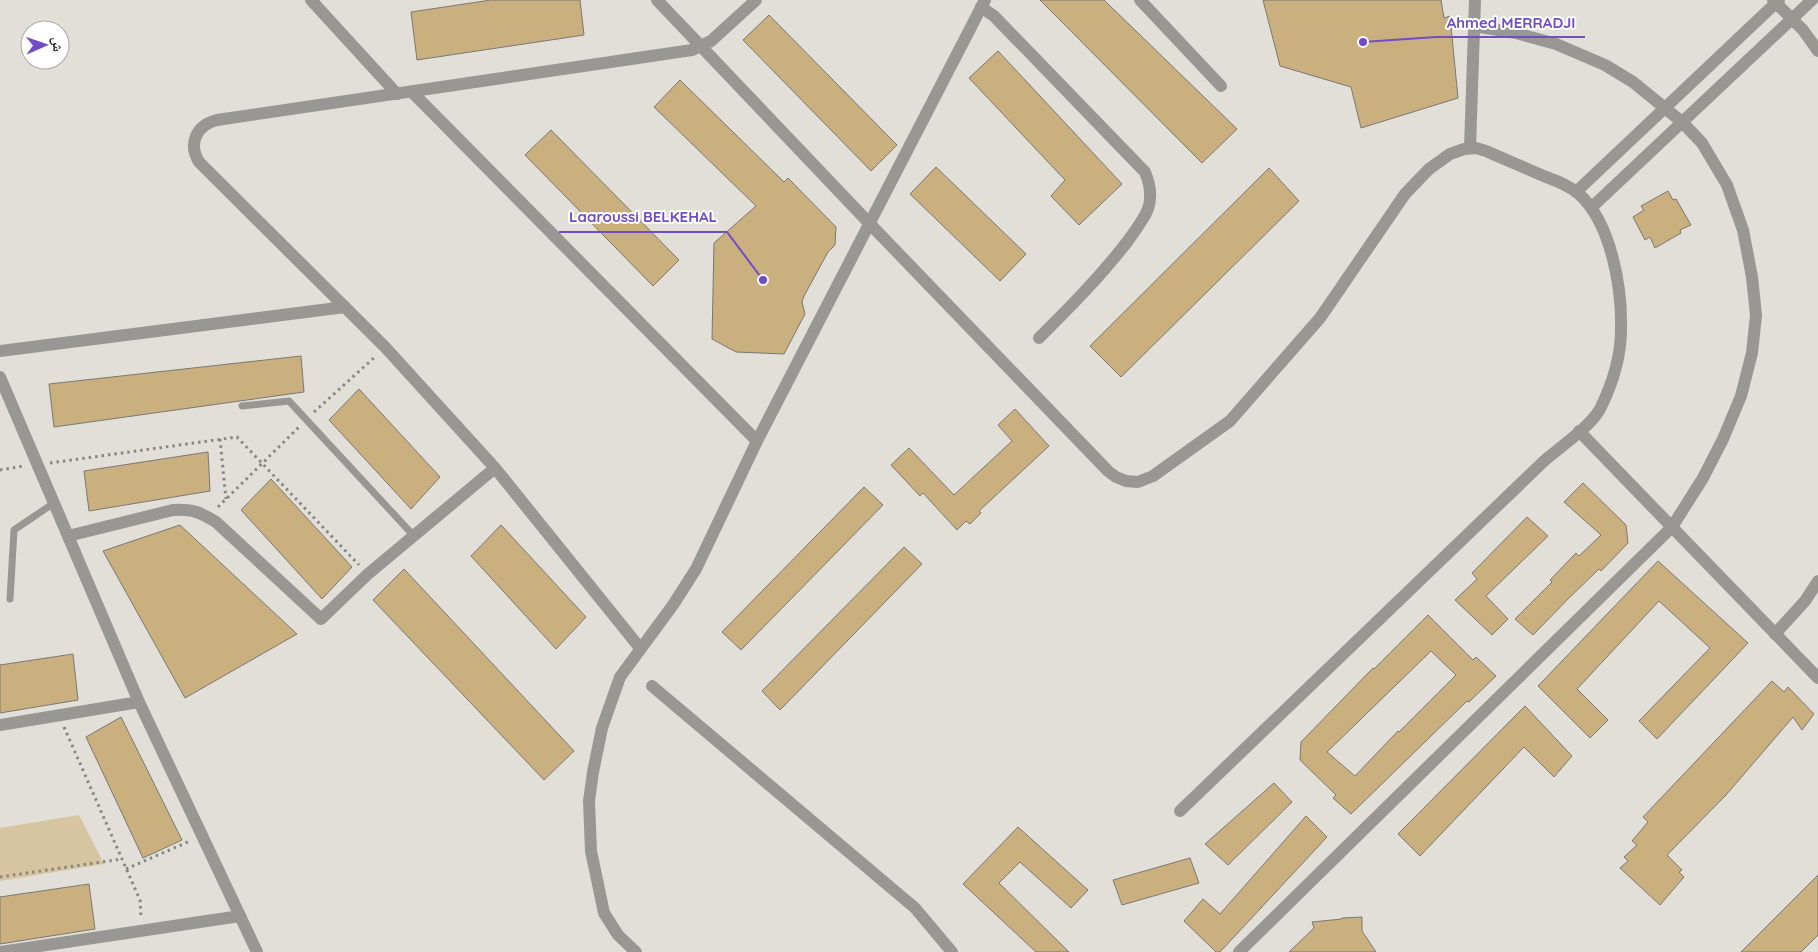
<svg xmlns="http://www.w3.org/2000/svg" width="1818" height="952" viewBox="0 0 1818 952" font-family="Quicksand,'Noto Naskh Arabic',sans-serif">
  <rect width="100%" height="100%" fill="#e2dfd9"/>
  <path fill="#d7c4a0" d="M79,815L104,864L0,881V828Z"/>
  <g fill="#c9b07e" stroke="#7b7873" fill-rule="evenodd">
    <path d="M491,0H580L584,35L417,60L411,12Z"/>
    <path d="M1040,0H1104L1237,129L1202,163Z"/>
    <path d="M1263,0H1441L1444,18L1450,16L1458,98L1361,128L1351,87L1280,66Z"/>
    <path d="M769,15L897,145L871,171L743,40Z"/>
    <path d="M998,51L1122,184L1079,225L1051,196L1065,180L969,78Z"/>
    <path d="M680,80L784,182L788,178L836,227L835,245L828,252L804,296L802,302L805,314L784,354L736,352L712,339L714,243L756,206L654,107Z"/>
    <path d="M551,130L679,260L653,286L525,155Z"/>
    <path d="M936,167L1026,254L1000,281L910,194Z"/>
    <path d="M1269,168L1299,201L1121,377L1090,346Z"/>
    <path d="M1668,191L1673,200L1676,199L1691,225L1680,230L1681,233L1655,248L1650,237L1645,240L1633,217L1644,210L1641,206Z"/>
    <path d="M301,356L304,392L54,427L49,384Z"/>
    <path d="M359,389L440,477L411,509L329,420Z"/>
    <path d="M1015,409L1049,446L979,511L981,513L970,524L966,521L957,530L923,493L920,496L891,465L909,448L954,495L1012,441L998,425Z"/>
    <path d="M208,452L210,491L89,511L84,471Z"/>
    <path d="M271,479L352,567L322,599L241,510Z"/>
    <path d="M1583,483L1626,525L1628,543L1601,571L1599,569L1568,599L1533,635L1515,619L1552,582L1550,580L1576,553L1579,556L1601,535L1564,502Z"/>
    <path d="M864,487L883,505L741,650L722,632Z"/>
    <path d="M1527,517L1548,536L1486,596L1508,619L1492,635L1455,600L1477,579L1472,573Z"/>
    <path d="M180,525L297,634L185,698L103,551Z"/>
    <path d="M501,525L586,617L556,649L471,556Z"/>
    <path d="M904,547L922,564L780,710L762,691Z"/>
    <path d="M1658,561L1748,643L1657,739L1639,721L1710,648L1659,601L1577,689L1608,720L1590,738L1538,686Z"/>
    <path d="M404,569L574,751L544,780L373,600Z"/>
    <path d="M1428,615L1473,660L1476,657L1496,676L1469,702L1467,701L1351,814L1333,798L1336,795L1300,760L1301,742L1373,668L1374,669ZM1431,651L1456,675L1399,732L1398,731L1355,776L1327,752Z"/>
    <path d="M73,654L78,700L0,713V665Z"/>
    <path d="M1772,681L1784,692L1788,687L1814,714L1802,730L1793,717L1726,795L1667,855L1682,870L1679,872L1684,877L1660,905L1620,868L1628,861L1624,857L1637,845L1632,841L1648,822L1643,817Z"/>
    <path d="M1525,706L1572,756L1554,777L1524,747L1420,856L1398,834Z"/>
    <path d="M121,717L182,840L143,858L86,737Z"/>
    <path d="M1274,783L1292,802L1228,865L1205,844Z"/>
    <path d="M1306,816L1327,837L1220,952H1216L1184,921L1203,899L1220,914Z"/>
    <path d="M1018,827L1088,890L1071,908L1020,862L999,883L1069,952H1036L963,884Z"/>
    <path d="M1190,858L1199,883L1122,905L1113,880Z"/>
    <path d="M1818,875V935L1801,952H1741Z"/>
    <path d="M89,884L95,929L0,944V897Z"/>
    <path d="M1362,917V931L1376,952H1289L1314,928L1312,922L1342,919V918Z"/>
  </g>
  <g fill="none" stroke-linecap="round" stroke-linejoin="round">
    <g stroke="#888682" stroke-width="3" stroke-dasharray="2.5 4" stroke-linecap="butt">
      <path d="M314,412L376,356"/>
      <path d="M220,439L226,499"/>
      <path d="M50,463L237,437L359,565"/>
      <path d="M0,470L24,466"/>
      <path d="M218,507L299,427"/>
      <path d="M64,727L140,900L141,917"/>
      <path d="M126,869L190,841"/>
      <path d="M0,877L122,859"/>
    </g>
    <g stroke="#989794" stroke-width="7">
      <path d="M242,406L289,401L414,536"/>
      <path d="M10,599L14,530L54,503"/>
    </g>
    <g stroke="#989794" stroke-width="12">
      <path d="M311,0L397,94"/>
      <path d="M657,0L870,224L1108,471L1116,477L1126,481L1138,482L1153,476L1230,421L1320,318L1405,194L1429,169L1450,154L1464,149L1476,148L1486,151C1504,159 1521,166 1539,174C1553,180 1568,184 1579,194C1611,223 1622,287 1621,329C1621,356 1612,385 1600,409C1590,427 1560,447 1544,461L1180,811"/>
      <path d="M1140,0L1221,86"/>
      <path d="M1773,0L1803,30L1818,51"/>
      <path d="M981,7L994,16L1145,172C1150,184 1152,197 1148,209C1143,221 1134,232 1127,242C1100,277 1070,307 1039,338"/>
      <path d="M412,92L757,441"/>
      <path d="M1470,148L1475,0"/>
      <path d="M1576,192L1779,0"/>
      <path d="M1592,207L1812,0"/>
      <path d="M0,351L345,307"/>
      <path d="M0,377L139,702L257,952"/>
      <path d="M1579,431L1818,678"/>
      <path d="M68,536L173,510C192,509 200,512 216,522L321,619L368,574L495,468"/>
      <path d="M1775,634L1805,601L1818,581"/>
      <path d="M640,648L495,468L385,347L199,162C188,144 196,125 217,120L692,50L711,41L756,0"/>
      <path d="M652,686L915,908L952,952"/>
      <path d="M0,725L139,702"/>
      <path d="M0,952L240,916"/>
      <path d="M636,952L618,935L604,913L591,851L589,801L593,772L602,728L620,677L673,605L696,569L757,441L985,0"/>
      <path d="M1239,952L1672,527L1703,478L1723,439L1741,396L1752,353L1756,315L1752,277L1743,230L1727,185L1702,143L1682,122L1633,82L1605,65L1556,44L1516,33L1474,26"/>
    </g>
  </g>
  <path fill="none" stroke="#714cc5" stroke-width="2" d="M1363 42L1436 37H1585M763 280L727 232H559"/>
  <g fill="#714cc5" stroke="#fff" stroke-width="2">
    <circle cx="1363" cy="42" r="5"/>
    <circle cx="763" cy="280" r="5"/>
  </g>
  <g font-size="15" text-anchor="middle" font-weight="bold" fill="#714cc5" stroke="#fff" stroke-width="4" stroke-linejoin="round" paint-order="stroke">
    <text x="1511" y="28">Ahmed MERRADJI</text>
    <text x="643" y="222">Laaroussi BELKEHAL</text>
  </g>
  <g transform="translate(45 45) rotate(88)"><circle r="24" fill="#ffffff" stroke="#ababaa"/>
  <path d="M0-4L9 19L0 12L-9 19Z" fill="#714cc5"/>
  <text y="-8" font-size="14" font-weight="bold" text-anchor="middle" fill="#2e2d2b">ش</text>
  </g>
</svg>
